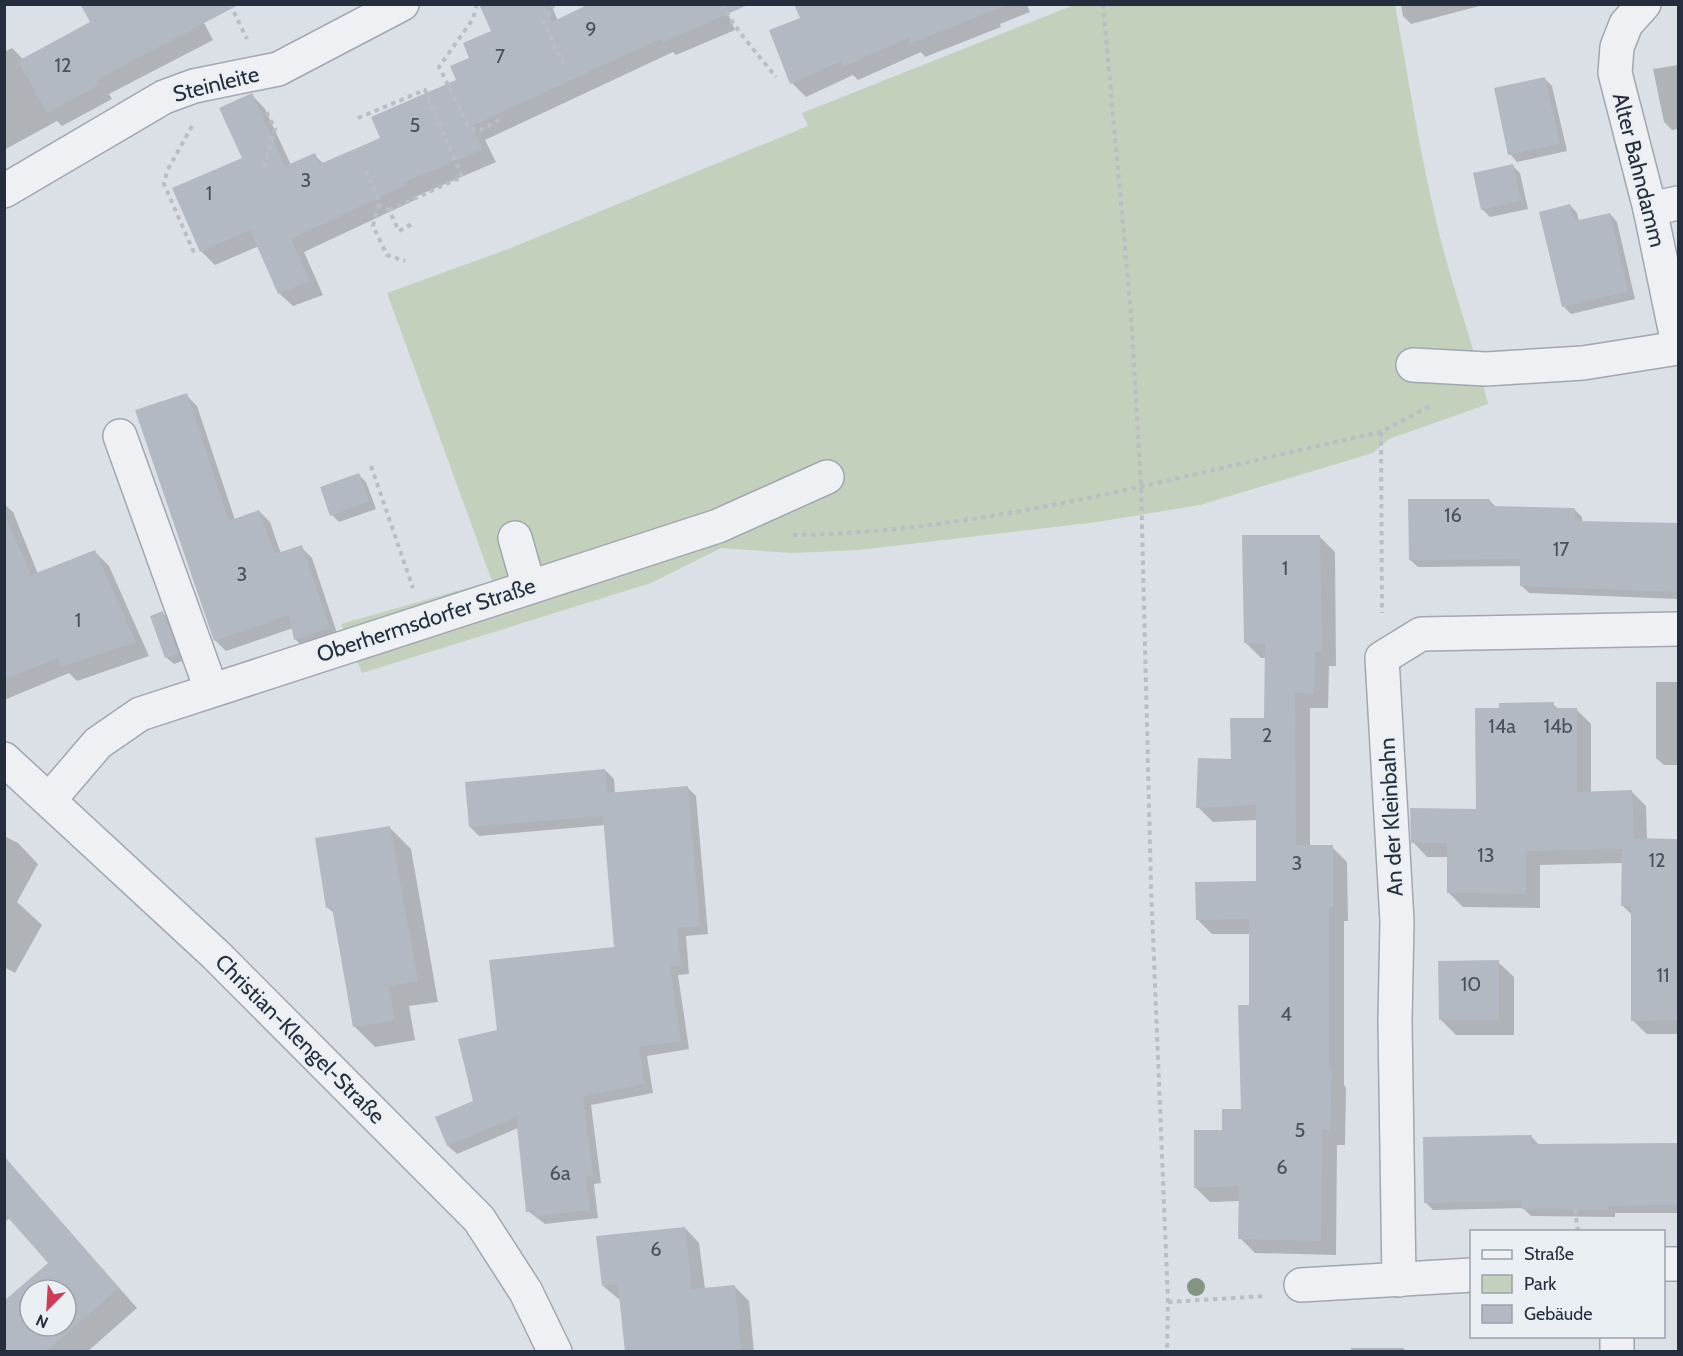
<svg xmlns="http://www.w3.org/2000/svg" width="1683" height="1356" viewBox="0 0 1683 1356" font-family="Cabin,sans-serif">
  <rect width="100%" height="100%" fill="#dbe0e6"/>
  <path fill="#c2d0bc" d="M1074,5H1395C1408,76 1419,149 1436,220C1450,282 1473,342 1488,404L1389,439L1373,453L1200,505L1097,522L859,550L792,553L721,548L651,583L362,673L341,624L492,581L387,293L511,248L808,126L802,113Z"/>
  <g fill="#0003" fill-rule="evenodd">
    <path d="M194,4L213,40L109,94L112,99L62,126L57,121L4,150V52L12,48L24,60L93,22Z"/>
    <path d="M487,4H551L558,21L724,4L735,30L676,55L673,52L485,140L496,162L415,197L417,199L304,252L323,295L293,306L279,293L259,246L215,265L202,252L174,189L244,159L252,95L265,109L291,165L314,155L324,164L382,139L458,81L471,58L494,32Z"/>
    <path d="M796,4H1027L1030,12L1000,24L1001,27L925,57L921,52L858,80L853,75L806,97L792,83L771,31L802,19Z"/>
    <path d="M1401,4H1487L1411,24L1403,16Z"/>
    <path d="M1678,65V129L1672,130L1664,122L1653,69Z"/>
    <path d="M1545,79L1552,86L1567,151L1517,162L1510,154Z"/>
    <path d="M1513,166L1520,173L1528,209L1490,217L1482,209Z"/>
    <path d="M1570,205L1577,213L1579,221L1610,214L1617,222L1635,299L1571,314L1564,307L1541,213Z"/>
    <path d="M186,395L197,406L235,520L259,511L270,522L281,554L301,547L312,558L339,639L306,650L295,639L293,628L226,651L215,640Z"/>
    <path d="M358,474L366,482L376,509L339,522L332,515Z"/>
    <path d="M1489,500L1497,508L1574,509L1582,517V523L1678,524V599L1529,593L1521,585L1522,566L1418,567L1410,560Z"/>
    <path d="M4,504L13,512L38,574L95,552L109,566L149,656L77,681L69,673L4,700Z"/>
    <path d="M1320,537L1335,552L1336,666H1329L1328,708H1310V847H1332L1347,862L1348,921H1344V1085L1346,1088L1345,1145H1337L1336,1255L1255,1253L1240,1238V1201L1210,1202L1195,1187L1224,1131L1243,1110L1250,1007V934H1212L1197,919L1258,883V820L1213,822L1198,807L1266,720L1267,658H1261L1245,642Z"/>
    <path d="M163,613L170,620L185,660L174,664L166,657Z"/>
    <path d="M1656,682H1678V765H1664L1656,758Z"/>
    <path d="M1553,704L1558,709H1576L1591,724V793L1631,791L1646,806L1647,840L1678,841V1034H1647L1632,1020L1633,916L1623,906V863L1540,865V908L1463,907L1449,893V857H1427L1413,842L1478,810L1500,710Z"/>
    <path d="M605,770L614,779L615,794L687,787L696,796L708,934L686,936L689,974L678,975L689,1049L647,1056L653,1093L591,1105L601,1183L594,1184L598,1218L545,1224L528,1211L518,1128L457,1154L448,1146L437,1118L474,1102L499,1032L616,948L605,825L479,836L470,827Z"/>
    <path d="M390,828L411,849L438,1002L409,1006L415,1040L375,1047L354,1026L335,914L327,907Z"/>
    <path d="M4,836L18,843L38,864L17,902L42,925L15,973L4,967Z"/>
    <path d="M1498,962L1514,977V1035H1456L1441,1020Z"/>
    <path d="M1531,1136L1539,1145L1678,1144V1213H1615V1217L1531,1216L1523,1208L1433,1210L1425,1202Z"/>
    <path d="M4,1157L137,1308L87,1352H4V1303L51,1263L11,1217L4,1223ZM30,1290H66V1326H30Z"/>
    <path d="M685,1228L699,1243L705,1289L734,1286L749,1301L754,1352H662L620,1300L603,1286Z"/>
    <path d="M1351,1348H1403L1407,1352H1351Z"/>
  </g>
  <g fill="#b2b9c3" fill-rule="evenodd">
    <path d="M80,4H240L97,80L99,85L47,113L18,61L90,22Z"/>
    <path d="M479,4H544L552,22L589,4H750L662,43L660,39L472,126L483,149L403,183L404,186L291,239L310,281L278,294L250,230L200,252L172,188L242,158L219,108L252,93L285,166L315,153L320,164L380,138L371,117L456,80L450,66L469,58L463,43L491,31Z"/>
    <path d="M794,4H1004V6L910,44L908,38L843,67L841,61L790,84L769,30L800,18Z"/>
    <path d="M1545,77L1560,144L1508,155L1494,88Z"/>
    <path d="M1513,164L1521,201L1481,210L1473,173Z"/>
    <path d="M1570,204L1574,221L1610,213L1628,292L1562,307L1539,212Z"/>
    <path d="M187,393L229,521L259,510L275,554L302,545L330,628L294,640L289,615L214,641L135,410Z"/>
    <path d="M359,473L369,501L330,516L320,487Z"/>
    <path d="M1408,499H1490V506L1575,508V521L1678,523V592L1520,586V559L1409,560Z"/>
    <path d="M4,513L31,575L95,550L136,642L61,667L58,658L4,680Z"/>
    <path d="M1242,535H1320L1322,651L1315,652L1314,694L1295,693L1296,845H1333V906H1329V1071H1332L1330,1130H1322L1321,1241L1238,1239L1239,1186L1194,1188V1130H1222V1109H1241L1238,1005H1249V919L1196,920L1195,882L1256,881V805L1196,808L1198,758L1231,759L1230,718H1264L1265,644L1244,643Z"/>
    <path d="M163,611L178,653L165,658L150,616Z"/>
    <path d="M1554,702V708H1577V792L1632,790L1634,838L1678,839V1020L1631,1021V906H1621L1622,849L1526,851V894L1447,893V843H1411L1410,808L1476,809L1475,708H1499V703Z"/>
    <path d="M605,769L607,793L688,786L700,926L677,928L681,966H670L681,1041L639,1047L645,1084L583,1096L593,1175L586,1176L590,1210L535,1216L534,1211L526,1212L516,1117L447,1146L435,1117L473,1101L458,1039L497,1030L489,960L614,947L603,816L469,827L465,782Z"/>
    <path d="M390,826L418,981L389,986L395,1020L353,1027L332,907L326,908L315,838Z"/>
    <path d="M1499,960V1020H1439L1438,961Z"/>
    <path d="M1532,1135V1144L1678,1143V1205L1608,1206V1210L1522,1209V1201L1424,1203L1423,1137Z"/>
    <path d="M4,1156L119,1288L45,1352H4V1301L48,1263L4,1213ZM30,1290H66V1326H30Z"/>
    <path d="M685,1227L692,1289L735,1285L741,1352H625L618,1285L602,1286L596,1236Z"/>
  </g>
  <g fill="none" stroke-linecap="round" stroke-linejoin="round">
    <g stroke="#a1a7b0" stroke-width="36">
      <g id="minor">
        <path d="M1644,4L1626,24L1617,47L1615,73L1650,209L1678,344"/>
        <path d="M4,191L164,97L194,86L278,69L402,4"/>
        <path d="M1650,209L1678,203"/>
        <path d="M1413,365L1486,369L1583,363L1678,348"/>
        <path d="M120,436L211,689"/>
        <path d="M515,538L529,587"/>
        <path d="M4,759L216,955L479,1219L526,1292L555,1352"/>
        <path d="M50,799L98,743L140,714L718,526L827,477"/>
        <path d="M1664,1264H1678"/>
        <path d="M1399,1280L1395,1021L1397,921L1382,658L1421,634L1678,629"/>
        <path d="M1301,1285L1472,1275"/>
        <path d="M1617,1336V1352"/>
      </g>
    </g>
    <g stroke="#babec4" stroke-width="4" stroke-dasharray="4.5 4.5" stroke-linecap="butt">
      <path d="M230,4L247,39"/>
      <path d="M477,4L473,19L439,67L469,127L479,131L501,119"/>
      <path d="M554,4L544,23L564,66"/>
      <path d="M722,4C734,28 759,56 776,77"/>
      <path d="M1103,4L1131,314L1141,485L1151,886L1168,1302L1167,1352"/>
      <path d="M358,118L425,90L462,177L389,210"/>
      <path d="M192,126L167,171L164,184L195,255"/>
      <path d="M264,167L275,129L266,111"/>
      <path d="M366,171L379,200L373,226L387,255L405,261"/>
      <path d="M378,204L389,210L399,231L412,224"/>
      <path d="M1381,432L1382,613"/>
      <path d="M371,466L413,588"/>
      <path d="M793,535C987,533 1192,472 1381,432L1432,405"/>
      <path d="M1575,1209L1578,1232"/>
      <path d="M1168,1302L1266,1296"/>
    </g>
    <use href="#minor" stroke="#eef0f4" stroke-width="33"/>
  </g>
  <circle fill="#839583" cx="1196" cy="1287" r="9"/>
  <g text-anchor="middle" dominant-baseline="central" stroke-width="4.5" stroke-linejoin="round" paint-order="stroke">
    <g font-size="20" fill="#48515e">
      <text x="591" y="29">9</text>
      <text x="500" y="56">7</text>
      <text x="63" y="65">12</text>
      <text x="415" y="125">5</text>
      <text x="306" y="180">3</text>
      <text x="209" y="193">1</text>
      <text x="1453" y="515">16</text>
      <text x="1561" y="549">17</text>
      <text x="1285" y="568">1</text>
      <text x="242" y="574">3</text>
      <text x="78" y="620">1</text>
      <text x="1502" y="726">14a</text>
      <text x="1558" y="726">14b</text>
      <text x="1267" y="735">2</text>
      <text x="1486" y="855">13</text>
      <text x="1657" y="860">12</text>
      <text x="1297" y="863">3</text>
      <text x="1663" y="975">11</text>
      <text x="1471" y="984">10</text>
      <text x="1286" y="1014">4</text>
      <text x="1300" y="1130">5</text>
      <text x="1282" y="1167">6</text>
      <text x="560" y="1173">6a</text>
      <text x="656" y="1249">6</text>
    </g>
    <g font-size="22" fill="#252e3c" stroke="#eaeff4">
      <text transform="translate(216 84) rotate(-14)">Steinleite</text>
      <text transform="translate(1639 170) rotate(76)">Alter Bahndamm</text>
      <text transform="translate(426 620) rotate(-18)">Oberhermsdorfer Straße</text>
      <text transform="translate(1391 817) rotate(-93)">An der Kleinbahn</text>
      <text transform="translate(300 1039) rotate(45)">Christian-Klengel-Straße</text>
    </g>
  </g>
  <rect width="1683" height="1356" fill="none" stroke="#252e3c" stroke-width="12"/>
  <rect x="1470" y="1230" width="195" height="108" fill="#eaeff4" stroke="#9ba2aa" stroke-width="1.5"/>
  <rect x="1482" y="1250" width="30" height="9" fill="#eef0f4" stroke="#9ba2aa" stroke-width="1.5"/>
  <text x="1524" y="1260" font-size="18" fill="#252e3c">Straße</text>
  <rect x="1482" y="1275" width="30" height="18" fill="#c2d0bc" stroke="#9ba2aa" stroke-width="1.5"/>
  <text x="1524" y="1290" font-size="18" fill="#252e3c">Park</text>
  <rect x="1482" y="1305" width="30" height="18" fill="#b2b9c3" stroke="#9ba2aa" stroke-width="1.5"/>
  <text x="1524" y="1320" font-size="18" fill="#252e3c">Gebäude</text>
  <g transform="translate(48 1308) rotate(204)"><circle r="28" fill="#eaeff4" stroke="#9ba2aa" stroke-width="1.5"/>
  <path d="M0-4.5L10 22L0 15L-10 22Z" fill="#cf3c58"/>
  <text y="-9" font-size="16" font-weight="bold" text-anchor="middle" fill="#252e3c">N</text>
  </g>
</svg>
